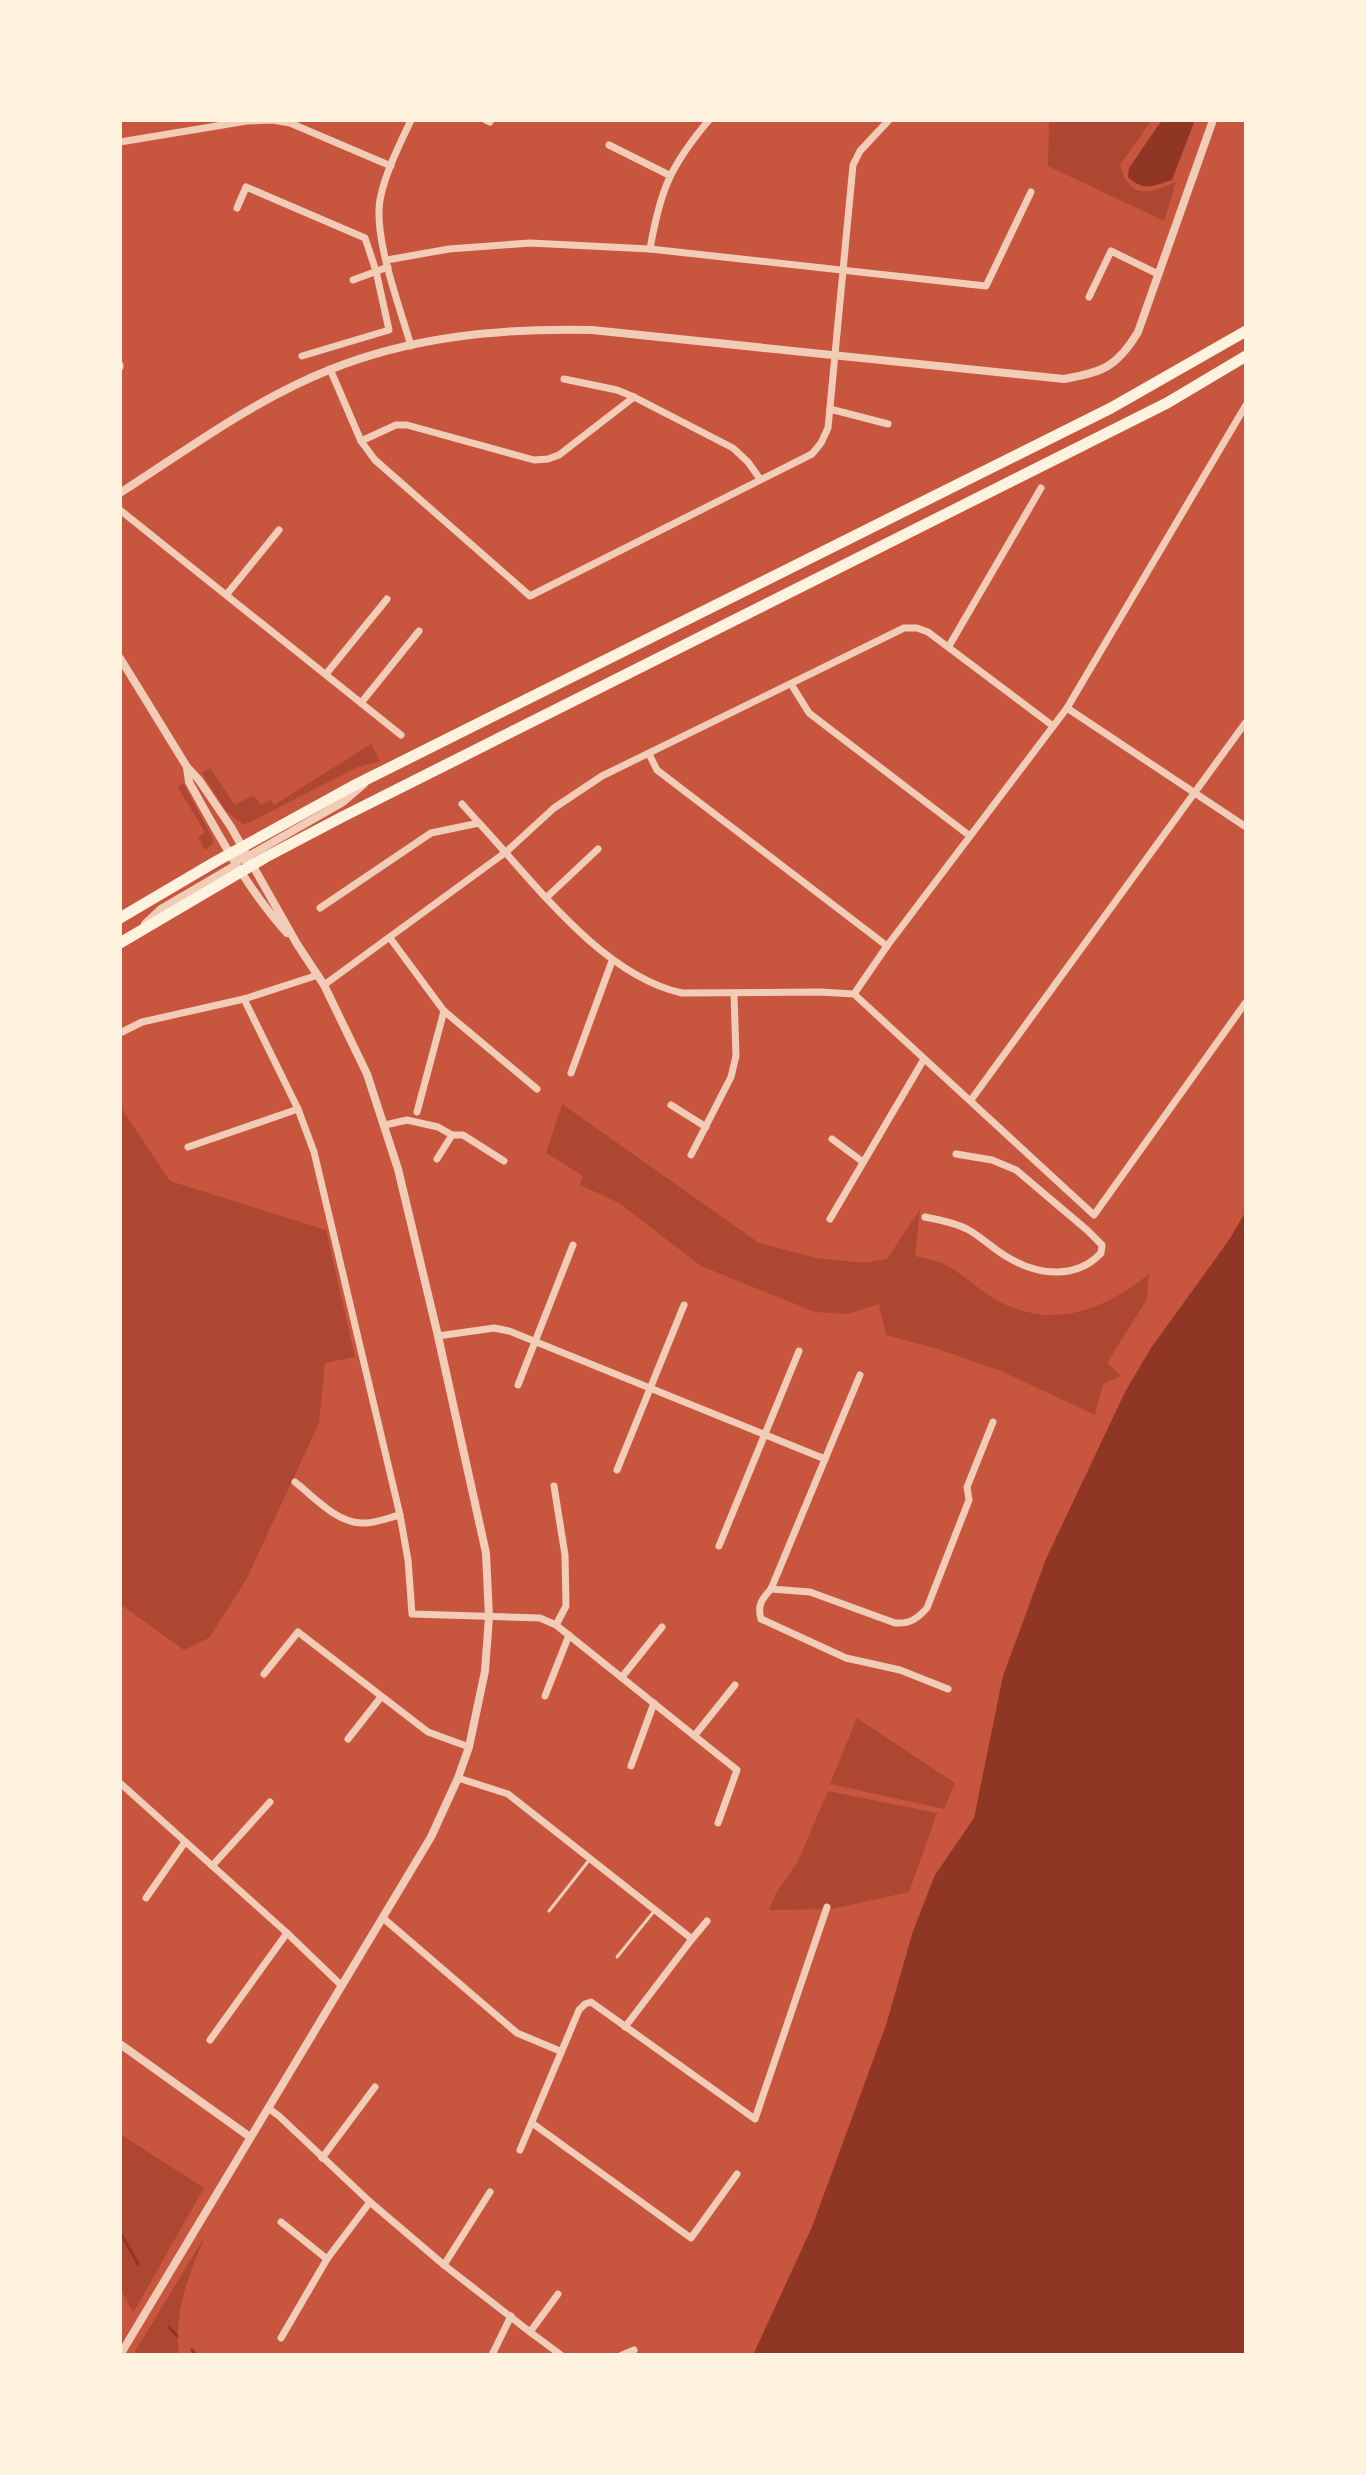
<svg xmlns="http://www.w3.org/2000/svg" width="1366" height="2475" viewBox="0 0 1366 2475" font-family="'PT Sans',sans-serif">
  <rect width="100%" height="100%" fill="#c8553d"/>
  <g fill="#ae4732">
    <path d="M1049,120H1152L1120,165C1130,201 1150,193 1176,182L1164,221L1048,166Z"/>
    <path d="M371,744L380,761L358,767L244,825L226,811L202,773L210,768L235,805L251,796L256,798L261,805L271,800L274,805Z"/>
    <path d="M181,784L184,785L213,839V844L205,850L198,837L205,832L178,788Z"/>
    <path d="M562,1104L759,1243L817,1258L863,1263L887,1259L920,1209L915,1256C923,1258 931,1259 939,1262C960,1270 975,1288 995,1299C1051,1331 1103,1311 1149,1274L1147,1299L1107,1363L1121,1376L1103,1384L1095,1415L1001,1371L938,1349L886,1335L879,1304L847,1314L815,1312L701,1266L619,1203L580,1185L583,1176L546,1153Z"/>
    <path d="M120,1106L170,1181L326,1230L355,1357L325,1363L319,1423L246,1580L209,1638L184,1650L120,1604Z"/>
    <path d="M857,1718L955,1783L944,1809L830,1784Z"/>
    <path d="M828,1791L937,1813L909,1892L831,1909L769,1910L775,1895L798,1861Z"/>
    <path d="M120,2134L204,2188L133,2313L120,2288Z"/>
    <path d="M205,2236C189,2275 173,2312 179,2355H133Z"/>
  </g>
  <g fill="#8f3625">
    <path d="M1162,120H1195L1172,180C1153,186 1144,192 1128,177L1129,168Z"/>
    <path d="M1246,1211V2355H753L812,2227L886,2025L913,1931L935,1875L974,1818L1003,1676L1046,1559L1125,1392L1151,1348L1229,1240Z"/>
  </g>
  <g fill="none" stroke-linecap="round" stroke-linejoin="round">
    <g stroke="#8f3625" stroke-width="3">
      <path d="M120,2232L138,2264"/>
      <path d="M169,2327L177,2336"/>
      <path d="M192,2350L196,2355"/>
    </g>
    <g stroke="#f1ccb7" stroke-width="3">
      <path d="M549,1911L590,1859"/>
      <path d="M617,1957L655,1910"/>
    </g>
    <g stroke="#f1ccb7" stroke-width="7">
      <path d="M411,120C400,144 387,169 381,195C371,233 400,307 411,346"/>
      <path d="M486,120L490,122"/>
      <path d="M120,142L247,121L273,120L290,123L391,166"/>
      <path d="M609,145L669,175"/>
      <path d="M237,208L246,187L365,238L376,271L389,330L302,356"/>
      <path d="M650,249C660,191 670,166 709,120"/>
      <path d="M387,260L449,249L530,243L650,249L986,286L1031,192"/>
      <path d="M353,280L388,267"/>
      <path d="M1089,297L1111,251L1158,274"/>
      <path d="M120,365V367"/>
      <path d="M330,369L361,441L375,460L530,596L812,454L821,443L828,428L853,165L860,151L889,120"/>
      <path d="M564,379L617,390L634,397L733,448L748,462L760,479"/>
      <path d="M830,409L888,424"/>
      <path d="M361,441L396,425H407L534,460L548,459L559,455L634,397"/>
      <path d="M120,510L401,735"/>
      <path d="M227,594L279,530"/>
      <path d="M949,646L1041,488"/>
      <path d="M326,674L387,599"/>
      <path d="M791,684L809,713L970,836"/>
      <path d="M361,703L419,631"/>
      <path d="M1067,708L1246,827"/>
      <path d="M649,754L657,770L887,946"/>
      <path d="M462,804L479,823"/>
      <path d="M547,897L598,849"/>
      <path d="M320,908L431,833L479,823C534,882 601,975 682,993L820,992L854,994L1094,1215L1246,1002"/>
      <path d="M390,938L444,1011L537,1089"/>
      <path d="M324,985L506,852L554,808L602,776L904,628H917L928,632L1053,726"/>
      <path d="M854,994L887,946L1067,708L1246,405"/>
      <path d="M244,999L298,1109L314,1152L400,1515L408,1560L412,1614L540,1618L556,1625L737,1770L718,1823"/>
      <path d="M120,1033L142,1022L244,999L318,975"/>
      <path d="M571,1073L612,961"/>
      <path d="M971,1100L1246,722"/>
      <path d="M671,1105L706,1127"/>
      <path d="M417,1112L444,1011"/>
      <path d="M385,1125L407,1120L438,1127L452,1135H463L504,1161"/>
      <path d="M832,1139L863,1162"/>
      <path d="M188,1147L298,1109"/>
      <path d="M691,1155L731,1077L736,1056L734,994"/>
      <path d="M437,1159L452,1135"/>
      <path d="M925,1217C940,1220 953,1222 967,1229C982,1237 994,1250 1009,1258C1038,1275 1076,1280 1101,1253L1102,1245L1087,1230L1016,1170L992,1160L956,1154"/>
      <path d="M830,1219L924,1059"/>
      <path d="M438,1336L494,1328L509,1331L825,1459"/>
      <path d="M860,1375L771,1589C762,1599 757,1605 761,1619L846,1658L900,1670L948,1689"/>
      <path d="M518,1385L573,1245"/>
      <path d="M617,1470L684,1305"/>
      <path d="M295,1482C314,1497 336,1522 361,1523C373,1524 388,1518 400,1515"/>
      <path d="M554,1486L565,1555L566,1606L556,1625"/>
      <path d="M719,1546L799,1351"/>
      <path d="M771,1589L810,1592L895,1623C910,1624 917,1619 927,1608L969,1500L967,1487L993,1422"/>
      <path d="M264,1674L298,1632L428,1732L469,1747"/>
      <path d="M622,1677L662,1627"/>
      <path d="M545,1696L569,1635"/>
      <path d="M695,1735L735,1685"/>
      <path d="M348,1739L381,1697"/>
      <path d="M631,1766L654,1703"/>
      <path d="M458,1778L508,1794L692,1939L625,2027"/>
      <path d="M120,1783L287,1933L342,1986"/>
      <path d="M212,1866L270,1802"/>
      <path d="M146,1898L185,1842"/>
      <path d="M383,1918L517,2033L560,2051"/>
      <path d="M692,1939L707,1921"/>
      <path d="M210,2040L287,1933"/>
      <path d="M268,2108L279,2116L370,2202L444,2265L530,2332L558,2294"/>
      <path d="M532,2123L691,2238L737,2174"/>
      <path d="M520,2150L579,2010L585,2004L591,2002L755,2119L827,1907"/>
      <path d="M322,2158L375,2087"/>
      <path d="M281,2222L327,2259"/>
      <path d="M444,2265L490,2192"/>
      <path d="M530,2332L561,2355"/>
      <path d="M281,2338L327,2259L370,2202"/>
      <path d="M492,2355L511,2316"/>
      <path d="M622,2355L634,2350"/>
    </g>
    <g stroke="#f1ccb7" stroke-width="8">
      <path d="M120,493C188,449 254,400 329,370C413,336 503,328 592,330L1064,379C1103,372 1117,367 1138,332L1213,120"/>
      <path d="M120,658L187,767L199,780L231,827L297,944L324,985L367,1074L398,1169L438,1336L486,1553L489,1617L485,1671L469,1747L458,1778L431,1837L120,2355"/>
      <path d="M187,768L189,782C219,835 246,888 287,933"/>
      <path d="M245,861L247,857L343,802L364,784"/>
      <path d="M145,924L161,909L236,865L243,847"/>
      <path d="M120,2044L250,2137"/>
    </g>
    <g stroke="#fff3e0" stroke-width="11">
      <path d="M120,918L215,862L353,786L1111,408L1246,331"/>
      <path d="M120,943L266,857L342,817L1167,403L1246,356"/>
    </g>
  </g>
  <rect width="1366" height="2475" fill="none" stroke="#fff3e0" stroke-width="244"/>
</svg>
